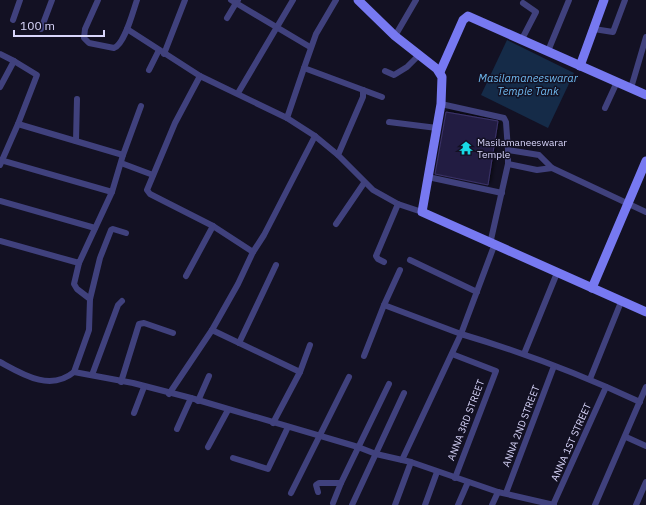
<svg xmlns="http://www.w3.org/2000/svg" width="646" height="505" viewBox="0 0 646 505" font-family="'IBM Plex Sans',sans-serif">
  <defs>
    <filter id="shadow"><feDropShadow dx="2" dy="-2" stdDeviation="2" flood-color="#0009"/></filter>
  </defs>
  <rect width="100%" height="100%" fill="#131123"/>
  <path fill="#152b48" d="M507,40L574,73L548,128L481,95Z"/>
  <path fill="#241f42" stroke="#3c336b" filter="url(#shadow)" d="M446,112L498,121L488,185L435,174Z"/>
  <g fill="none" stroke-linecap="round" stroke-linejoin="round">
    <g stroke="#40417d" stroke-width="6">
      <path d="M98,0L85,29L84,38L89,43L114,48C125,44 133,11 137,0"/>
      <path d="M238,0L236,3L310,47"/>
      <path d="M336,0L316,34L304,68L382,97"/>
      <path d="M227,18L236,3L231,0"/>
      <path d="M13,20L20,0"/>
      <path d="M41,29L52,0"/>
      <path d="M127,29L200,76"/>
      <path d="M594,29L613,32L625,0"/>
      <path d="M395,36L416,0"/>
      <path d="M522,39L536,12L523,3"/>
      <path d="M548,51L569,0"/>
      <path d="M0,54L14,61L0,87"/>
      <path d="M164,54L185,0"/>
      <path d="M14,61L37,75L18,124"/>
      <path d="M149,70L159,50"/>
      <path d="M385,71L394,75L407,67L419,55"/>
      <path d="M631,88L646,37"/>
      <path d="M363,90V97L338,155L373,190L398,204L422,212"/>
      <path d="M238,93L293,0"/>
      <path d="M441,104L504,118L506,122L508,150"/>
      <path d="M605,108L617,82"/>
      <path d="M389,122L437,128"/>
      <path d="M315,136L338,155"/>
      <path d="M76,141L77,99"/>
      <path d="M123,155L141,106"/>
      <path d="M0,160L112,192"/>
      <path d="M121,163L153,175"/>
      <path d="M508,164L537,170L552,168"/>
      <path d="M0,165L18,124L123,155L112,192L79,263L0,241"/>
      <path d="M428,177L502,193"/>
      <path d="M0,201L95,228"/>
      <path d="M336,224L364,183"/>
      <path d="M213,226L253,252"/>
      <path d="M490,244L508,164V150L539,155L552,168L646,212"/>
      <path d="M410,260L477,292"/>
      <path d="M384,262L378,259L376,256L398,204"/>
      <path d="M79,263L74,284L77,289L90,299"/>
      <path d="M186,276L213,226L150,194L147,190L175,123L200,76L287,118L304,68"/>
      <path d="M384,305L461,334L494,246"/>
      <path d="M212,330L300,372"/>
      <path d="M239,343L276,265"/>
      <path d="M452,354L496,371L455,478"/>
      <path d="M524,354L557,273"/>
      <path d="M364,356L384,305L400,270"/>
      <path d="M0,362C22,374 50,392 74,372L133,383L191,398L358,447L376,454L411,462L498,492L554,505"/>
      <path d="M74,372L89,330L90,299L100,258L111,230L113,229L126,233"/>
      <path d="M92,375L118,305L122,301"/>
      <path d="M590,379L621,302"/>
      <path d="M121,382L139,324L144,323L173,333"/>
      <path d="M169,394L212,330L238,284L253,252L264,235L315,136L287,118"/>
      <path d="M198,401L209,376"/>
      <path d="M134,413L144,387"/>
      <path d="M273,423L300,372L310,345"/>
      <path d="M177,429L191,398"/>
      <path d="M626,437L646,446"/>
      <path d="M208,447L228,410"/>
      <path d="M233,458L268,469L288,427"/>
      <path d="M402,460L461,334C522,352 582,375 640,402"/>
      <path d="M318,492L316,485L319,483H341L389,384"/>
      <path d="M291,493L349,377"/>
      <path d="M506,493L554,366"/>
      <path d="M333,503L341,483"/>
      <path d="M352,505L404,393"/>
      <path d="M395,505L411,462"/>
      <path d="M425,505L437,472"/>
      <path d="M458,505L468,482"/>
      <path d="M492,505L498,492"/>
      <path d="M553,505L606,387"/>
      <path d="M595,505L646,387"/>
      <path d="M636,505L646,482"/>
    </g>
    <g stroke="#7779f1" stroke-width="9">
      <path d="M358,0L395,36L437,69L442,77L441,104L422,212L646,312"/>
      <path d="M580,66L604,0"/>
      <path d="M440,72L463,20L468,16L646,95"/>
      <path d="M592,288L646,161"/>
    </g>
  </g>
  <defs>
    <g id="temple-bare" transform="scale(1.08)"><path d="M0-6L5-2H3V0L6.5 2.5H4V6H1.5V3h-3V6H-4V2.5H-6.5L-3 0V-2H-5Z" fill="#18d9e5" stroke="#131123" stroke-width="2.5" paint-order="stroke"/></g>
  </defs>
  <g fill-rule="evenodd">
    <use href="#temple-bare" x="466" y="148"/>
  </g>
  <g text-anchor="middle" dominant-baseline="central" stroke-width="3" stroke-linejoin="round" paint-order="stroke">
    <g font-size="10" fill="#d9d6fb" stroke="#131123" text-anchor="start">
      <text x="477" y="142">Masilamaneeswarar<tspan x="477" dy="12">Temple</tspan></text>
    </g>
    <g font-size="10" fill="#d9d6fb" stroke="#131123">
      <text transform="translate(466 420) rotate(-69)">ANNA 3RD STREET</text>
      <text transform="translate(521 426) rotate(-69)">ANNA 2ND STREET</text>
      <text transform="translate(571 442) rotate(-66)">ANNA 1ST STREET</text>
    </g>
    <g font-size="11" font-style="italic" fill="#6fbaf0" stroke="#131123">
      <text x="528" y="78">Masilamaneeswarar<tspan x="528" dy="13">Temple Tank</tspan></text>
    </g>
  </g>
  <path d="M14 30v6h90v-6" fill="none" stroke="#d9d6fb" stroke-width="2"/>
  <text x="20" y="30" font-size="12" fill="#d9d6fb" stroke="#131123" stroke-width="3" paint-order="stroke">100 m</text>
</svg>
